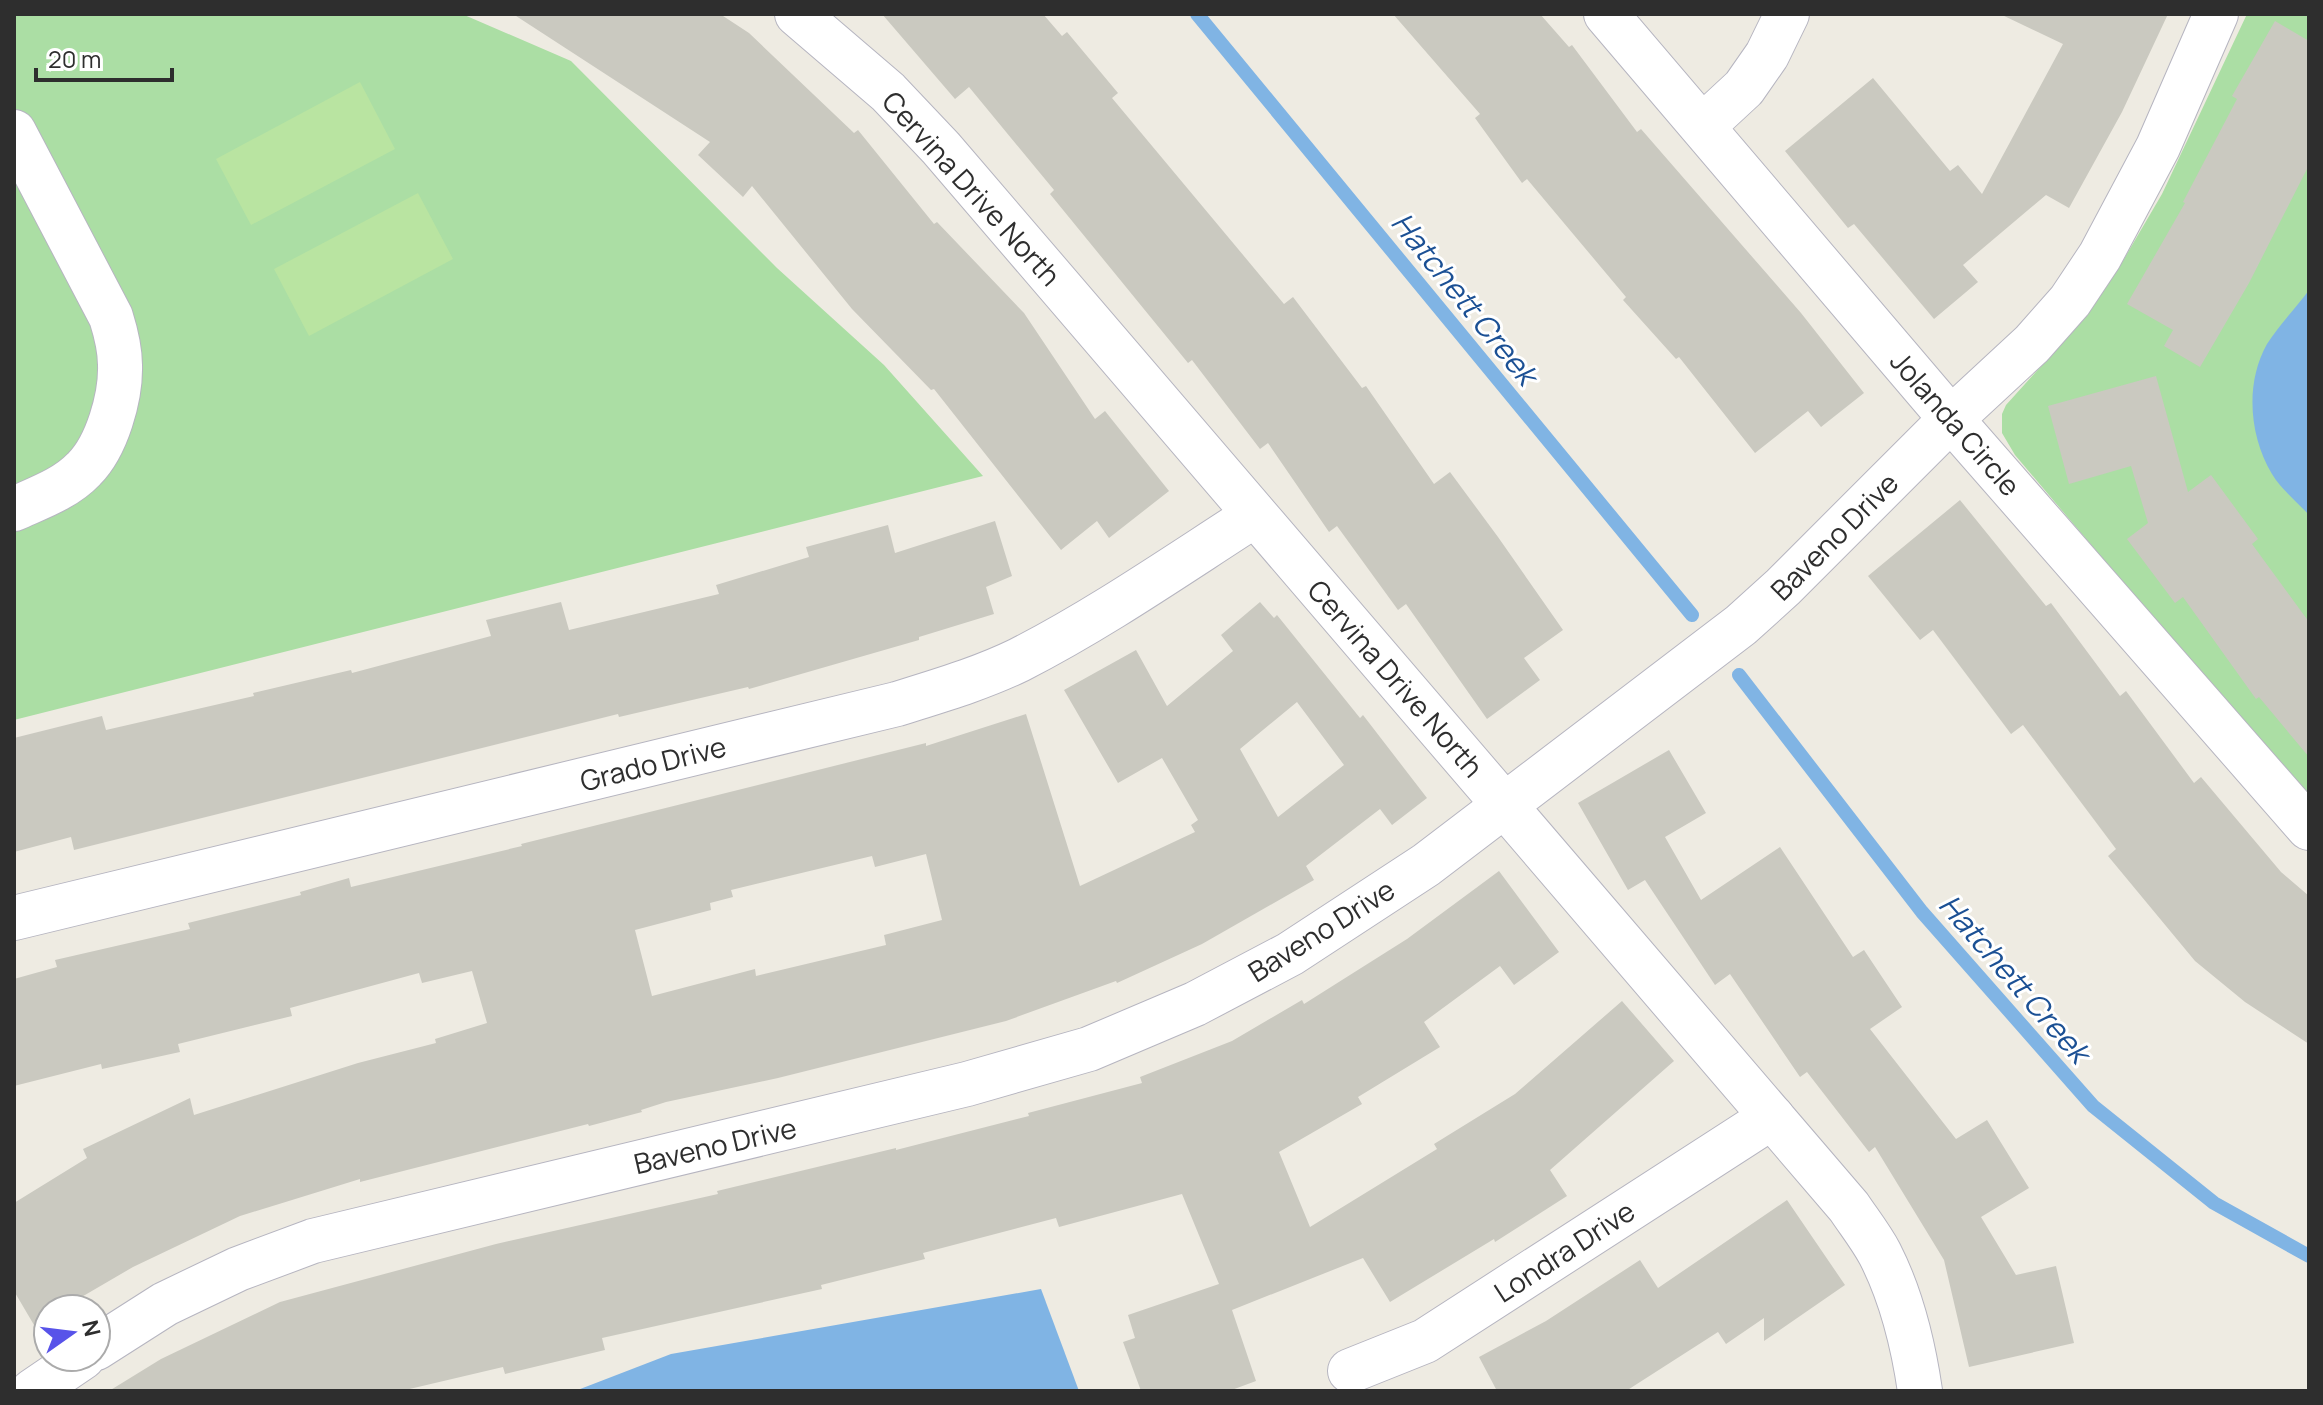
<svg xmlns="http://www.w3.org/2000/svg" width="2323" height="1405" viewBox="0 0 2323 1405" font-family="Manrope,sans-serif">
  <rect width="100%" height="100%" fill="#eeebe2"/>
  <g fill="#abdea4">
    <path d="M14,14H462L571,61L777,268L884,365L983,476L14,720Z"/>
    <path d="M2247,14H2309V797L2186,657L2015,455L2002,433V414L2006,405L2073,331L2121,264L2162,194Z"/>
  </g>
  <g fill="#b9e4a1">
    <path d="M360,82L395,149L251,225L216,159Z"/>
    <path d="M418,193L453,259L309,336L274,269Z"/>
  </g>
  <g fill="#80b4e4">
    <path d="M2309,290V515C2297,502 2281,489 2272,474C2249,436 2245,383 2267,344C2279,325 2296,308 2309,290Z"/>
    <path d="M1041,1289L1079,1391H575L671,1354Z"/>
  </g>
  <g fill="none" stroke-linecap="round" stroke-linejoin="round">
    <g stroke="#80b4e4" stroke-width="14">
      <path d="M1197,14L1692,615"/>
      <path d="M1739,675L1922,912L2093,1106L2214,1203L2309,1256"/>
    </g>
  </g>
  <g fill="#cac9c0" fill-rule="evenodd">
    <path d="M513,14H720L749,33L854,133L858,130L934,224L937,222L1024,313L1095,419L1105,411L1169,491L1109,538L1097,521L1061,550L934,389L931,390L852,309L752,186L743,197L698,155L710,142Z"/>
    <path d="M882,14H1043L1062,36L1067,32L1118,93L1112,98L1284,304L1293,297L1362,388L1366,386L1434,484L1450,472L1498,537L1563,630L1524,658L1540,680L1487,719L1406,604L1398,610L1337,526L1329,532L1268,443L1260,449L1192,360L1188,363L1050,194L1054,190L969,87L955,99Z"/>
    <path d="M1393,14H1540L1569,47L1572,45L1637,132L1641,129L1801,313L1864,393L1821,427L1808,411L1755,453L1679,357L1676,359L1623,300L1626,297L1527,179L1522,183L1475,118L1480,114Z"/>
    <path d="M2000,14H2168L2122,112L2069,208L2046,195L1963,265L1978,282L1934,319L1854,224L1848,228L1785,151L1873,78L1950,171L1958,165L1982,194L2063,44Z"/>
    <path d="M2275,21L2309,41V165L2249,283L2200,367L2164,346L2173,330L2127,304L2185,203L2183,202L2237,99L2232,96Z"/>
    <path d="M2156,376L2188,492L2211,475L2258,539L2252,544L2309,622V757L2259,697L2256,699L2183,597L2175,603L2127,539L2148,523L2131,466L2069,484L2048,406Z"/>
    <path d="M1960,500L2046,606L2051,603L2120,696L2126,691L2194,783L2201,777L2281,872L2309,896V1044L2245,1002L2195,961L2108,856L2116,849L2023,725L2011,734L1933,630L1920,640L1868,576Z"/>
    <path d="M995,521L1012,576L986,587L994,614L919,637V640L749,689L748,687L619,717L618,714L74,850L71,837L14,852V738L102,716L106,730L254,696L253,693L351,670L352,673L491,636L486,620L561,602L569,630L719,594L716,585L809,557L806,547L888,525L895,553Z"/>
    <path d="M1260,602L1274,618L1277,615L1360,718L1363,715L1427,798L1392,825L1380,809L1306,866L1314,880L1202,944L1117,983L1116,981L1006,1021L778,1078L666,1102L641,1110L642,1112L589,1126L588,1124L360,1182V1179L240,1216L133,1267L61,1309H48V1317L34,1325L14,1291V1203L87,1158L83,1149L190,1098L194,1115L358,1063L436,1043L435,1039L487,1023L472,971L422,983L419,973L290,1008L292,1016L178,1044L180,1052L102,1069L101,1064L14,1086V979L57,967L55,960L190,929L188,923L301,895L300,892L349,878L351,887L522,846L521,844L926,743V746L1026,714L1080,886L1195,832L1191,825L1198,820L1162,758L1118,783L1064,690L1136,650L1167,706L1233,651L1221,635ZM1297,702L1344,765L1278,817L1240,749ZM926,854L942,920L884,935L886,945L756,976L755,969L652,996L635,930L711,910L710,903L733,897L731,890L872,856L875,867Z"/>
    <path d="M1669,750L1706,813L1665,837L1701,900L1780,847L1853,957L1864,950L1902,1007L1870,1029L1956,1139L1987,1120L2029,1188L1981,1217L2016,1275L2056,1266L2074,1343L1969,1367L1944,1260L1875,1147L1869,1152L1807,1072L1800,1077L1730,974L1715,985L1645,880L1628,890L1578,803Z"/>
    <path d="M1499,871L1559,952L1514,985L1500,966L1424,1022L1440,1047L1358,1097L1362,1104L1279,1152L1310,1227L1437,1149L1434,1144L1515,1094L1622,1001L1674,1061L1550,1170L1567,1196L1495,1242L1494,1239L1390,1302L1363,1258L1232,1310L1256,1381L1229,1391H1141L1123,1342L1135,1338L1128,1315L1219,1284L1182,1194L1059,1227L1056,1218L923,1253L925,1259L821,1285L822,1289L602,1338L605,1350L505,1374L503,1367L401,1391H109L161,1359L280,1302L496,1244L718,1194L717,1191L896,1148V1150L1029,1116L1028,1113L1142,1083L1140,1077L1232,1041L1302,1000L1304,1004L1407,939Z"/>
    <path d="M1787,1200L1845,1285L1764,1341V1318L1726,1344L1718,1332L1626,1391H1497L1479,1357L1546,1321L1640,1260L1658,1288Z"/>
  </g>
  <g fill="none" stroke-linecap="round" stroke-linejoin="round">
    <g stroke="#b6b5c0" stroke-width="46">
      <g id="minor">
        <path d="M797,14L888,92L941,148L1849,1207C1859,1222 1871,1237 1880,1254C1902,1297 1913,1343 1920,1391"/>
        <path d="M1606,14L1951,419L2309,828"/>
        <path d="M1703,126L1744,88L1767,55L1787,14"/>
        <path d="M14,132L111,317C116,333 120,348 120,365C121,397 107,446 84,469C65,489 38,498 14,509"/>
        <path d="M14,918L897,704C938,691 980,679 1019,660C1101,618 1177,565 1255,515"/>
        <path d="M96,1348L165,1304L238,1269L313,1241L967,1084L1089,1049L1195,1004L1290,954L1426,865L1741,625L1783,587L1951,419L2032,344L2070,301L2100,256L2158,147L2216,14"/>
        <path d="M1350,1371L1425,1341L1772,1117"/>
        <path d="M33,1391L83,1357"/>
      </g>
    </g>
    <use href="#minor" stroke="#fff" stroke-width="44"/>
  </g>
  <g text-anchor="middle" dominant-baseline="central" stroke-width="6" stroke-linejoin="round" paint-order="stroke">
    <g font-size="28" fill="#2e2e2e" stroke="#fff">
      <text transform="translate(972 188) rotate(48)">Cervina Drive North</text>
      <text transform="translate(1956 423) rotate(49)">Jolanda Circle</text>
      <text transform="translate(1834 536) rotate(-45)">Baveno Drive</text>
      <text transform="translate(1396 678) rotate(49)">Cervina Drive North</text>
      <text transform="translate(653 763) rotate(-14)">Grado Drive</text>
      <text transform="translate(1321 930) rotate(-32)">Baveno Drive</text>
      <text transform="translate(715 1145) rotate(-13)">Baveno Drive</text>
      <text transform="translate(1564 1251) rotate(-33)">Londra Drive</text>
    </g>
    <g font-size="30" font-style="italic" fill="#1b5094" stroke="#fff">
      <text transform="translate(1465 298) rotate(51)">Hatchett Creek</text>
      <text transform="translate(2015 978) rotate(49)">Hatchett Creek</text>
    </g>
  </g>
  <rect width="2323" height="1405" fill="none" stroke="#2e2e2e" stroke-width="32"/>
  <g transform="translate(72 1333) rotate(76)"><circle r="38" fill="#ffffff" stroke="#ababab" stroke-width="2"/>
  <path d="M0-6L14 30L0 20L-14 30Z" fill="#5853e9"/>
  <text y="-12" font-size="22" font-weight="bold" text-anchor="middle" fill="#2e2e2e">N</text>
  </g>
  <path d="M36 68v12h136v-12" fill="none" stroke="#2e2e2e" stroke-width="4"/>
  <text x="48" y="68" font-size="24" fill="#2e2e2e" stroke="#ffffff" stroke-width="6" paint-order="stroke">20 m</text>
</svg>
